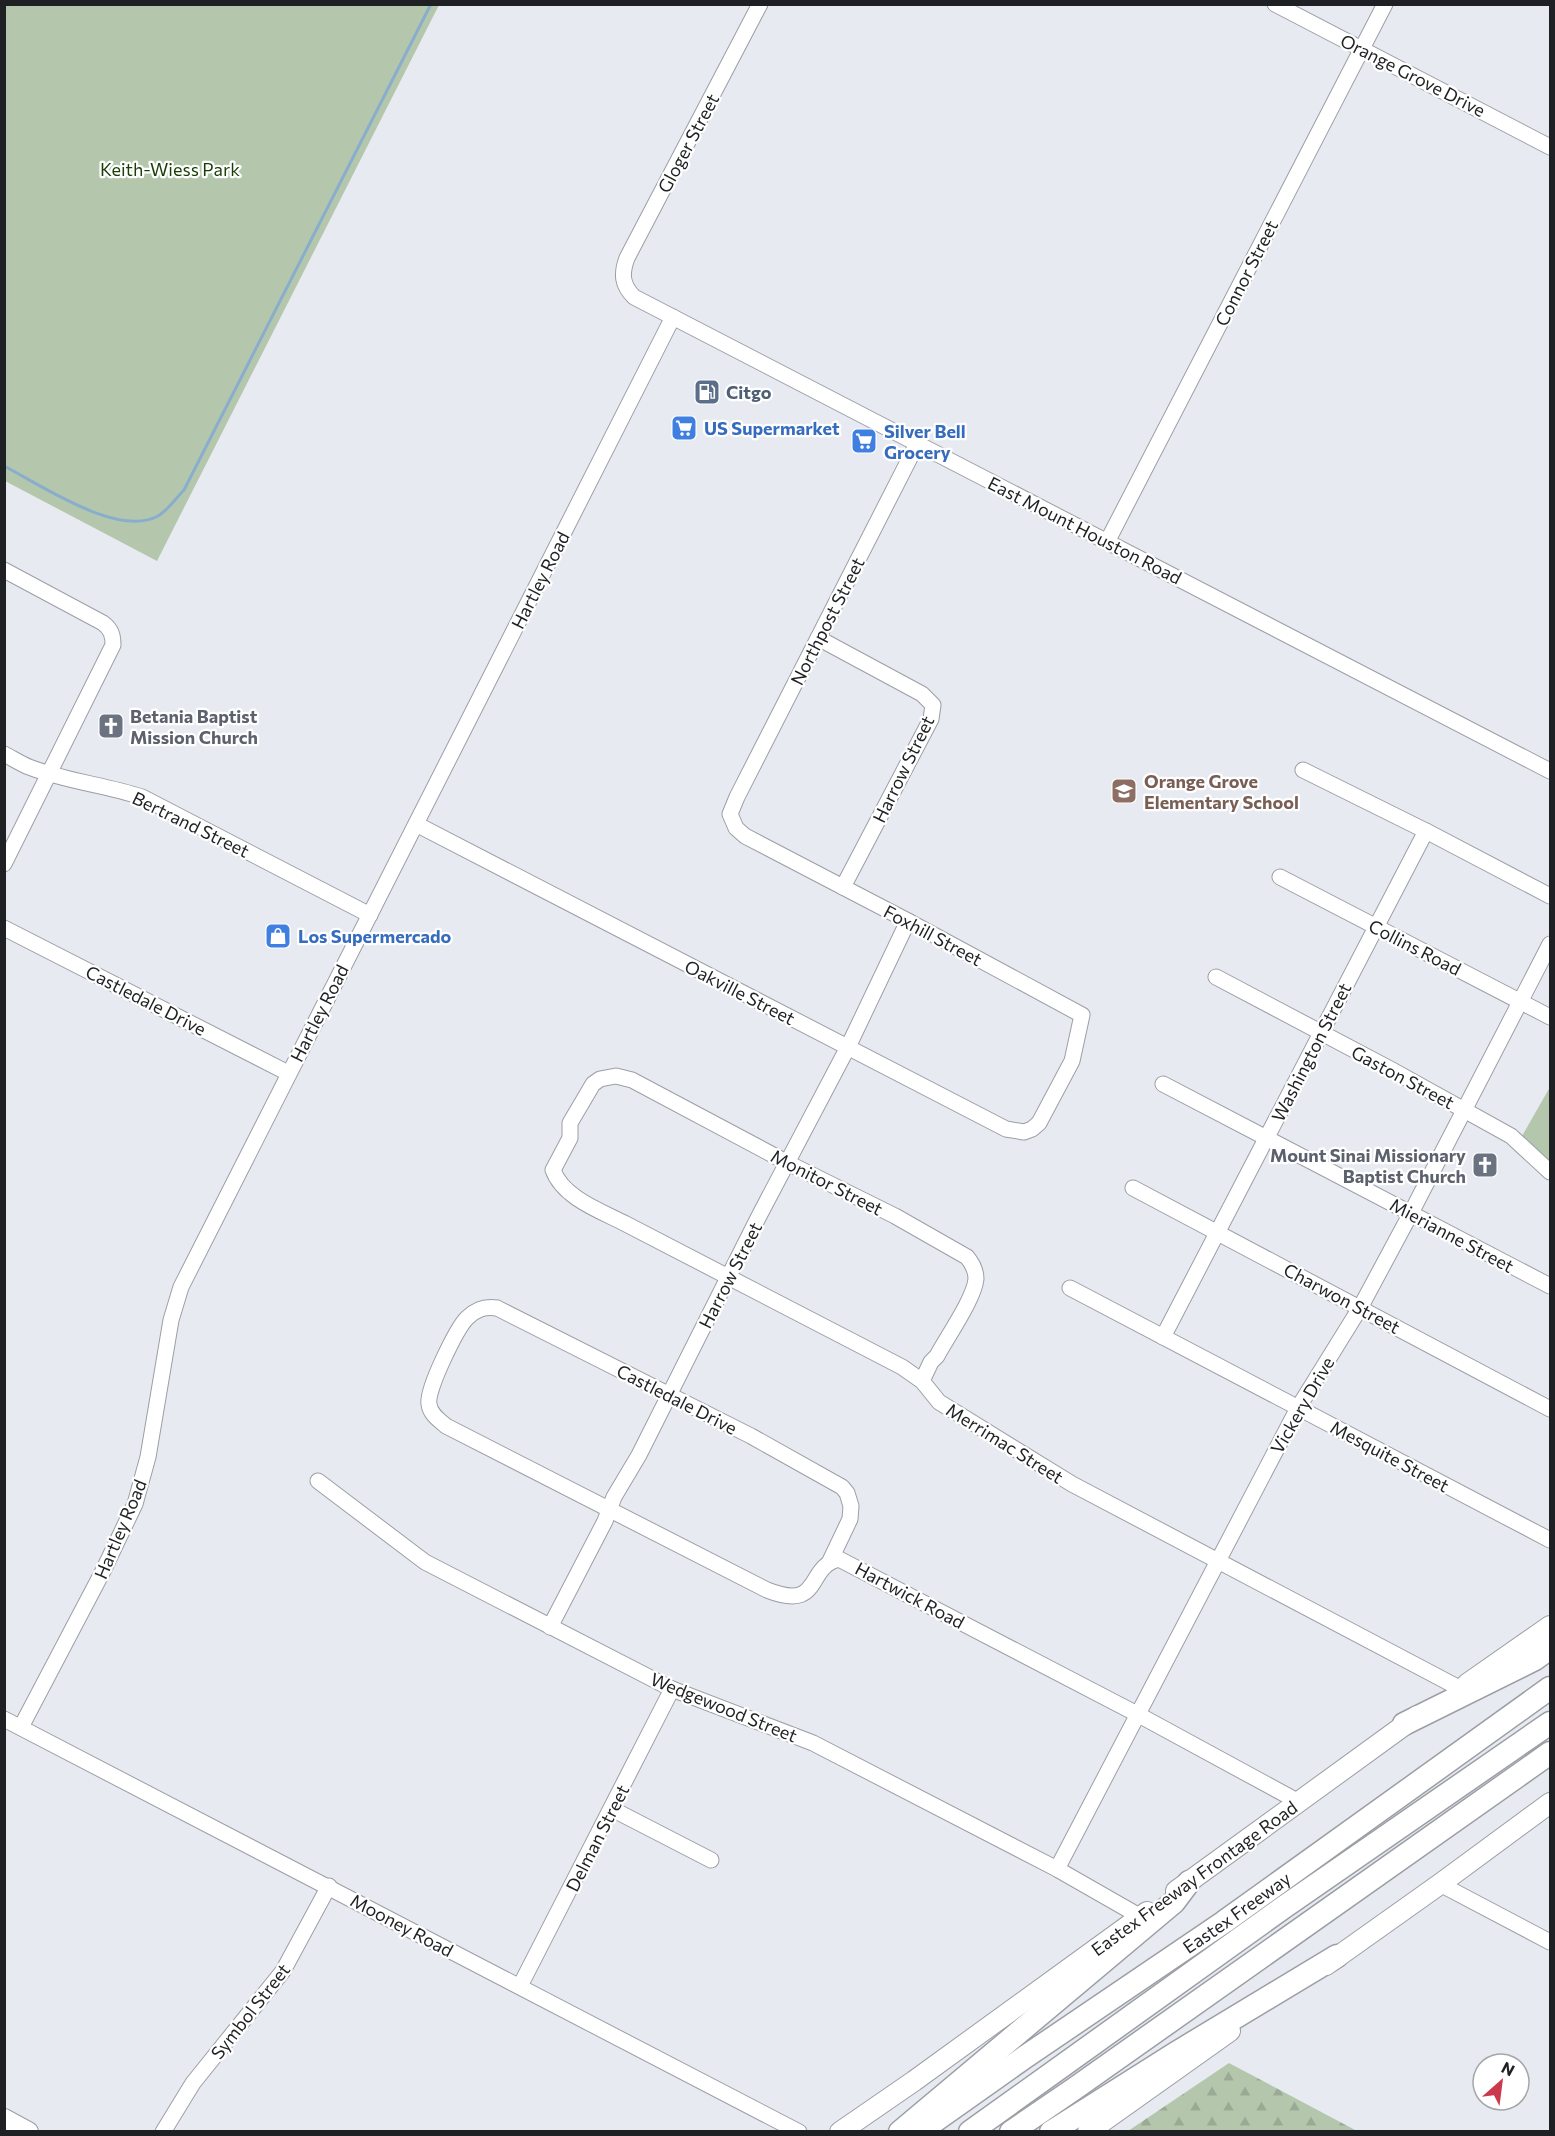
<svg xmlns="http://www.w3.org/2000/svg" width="1555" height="2136" viewBox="0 0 1555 2136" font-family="Commissioner,sans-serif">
  <defs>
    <pattern id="forest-firs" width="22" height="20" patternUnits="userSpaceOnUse" patternTransform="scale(1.5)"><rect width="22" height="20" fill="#b4c7ad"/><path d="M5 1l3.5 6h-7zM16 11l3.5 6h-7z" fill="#9aab95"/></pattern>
  </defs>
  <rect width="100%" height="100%" fill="#e7ebf1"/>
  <path fill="url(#forest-firs)" d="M1229,2063L1357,2131H1128Z"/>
  <g fill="#b4c7ad">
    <path d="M4,5H439L157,561L5,481Z"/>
    <path d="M1550,1087V1166L1522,1136Z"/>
  </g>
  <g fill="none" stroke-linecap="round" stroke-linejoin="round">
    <path stroke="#89aecd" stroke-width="3" d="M4,466C41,485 118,538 158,516C167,511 176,498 184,490L431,4"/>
    <g stroke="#9b9fa5" stroke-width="17">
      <g id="minor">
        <path d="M760,4L627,258C621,274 622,285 634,297L1550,771"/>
        <path d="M1275,4L1550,147"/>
        <path d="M1107,542L1385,4"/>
        <path d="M4,570L103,623C111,629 113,635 113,645L4,864"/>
        <path d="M818,638L922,694L933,705L931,719L843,887"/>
        <path d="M4,754C12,758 21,764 29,767C65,781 105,785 142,797L370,915"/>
        <path d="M1303,770L1426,831L1550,896"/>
        <path d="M416,824L1006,1129L1024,1132L1032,1129L1039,1123L1072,1061L1082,1015L908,921L745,836L736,828L730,814L737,797L917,444"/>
        <path d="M1280,877L1550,1017"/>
        <path d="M4,928L288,1073"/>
        <path d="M1216,977L1392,1070L1511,1136L1550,1172"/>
        <path d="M1163,1084L1550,1286"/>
        <path d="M1133,1188L1550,1409"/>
        <path d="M1070,1288L1550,1540"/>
        <path d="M1163,1337L1426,831"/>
        <path d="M922,1381L931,1362L937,1356C947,1337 974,1299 976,1279C976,1271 972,1263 967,1257L895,1216L788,1163L632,1080L616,1076L600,1079L593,1084L570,1123V1138L553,1170C563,1198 601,1211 626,1224L902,1367L922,1381L939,1402L1072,1484L1461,1689"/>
        <path d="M318,1481L425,1562L672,1689L813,1743L1057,1869L1141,1917"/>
        <path d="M830,1561L850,1519L851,1506L847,1493L842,1487L751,1436L497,1308C485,1306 476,1309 467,1318C457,1328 426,1390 429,1404C430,1414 439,1420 446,1426L767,1590C823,1612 805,1567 839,1559L1137,1714L1299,1802"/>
        <path d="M550,1627L605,1521L614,1497L639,1455L758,1218L848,1047L908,921"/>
        <path d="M4,1719L799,2132"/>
        <path d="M21,1727L103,1571L135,1504L148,1457L171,1320L181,1287L673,317"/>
        <path d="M612,1809L711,1860"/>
        <path d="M1057,1869L1298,1408L1360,1308L1411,1213L1550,944"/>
        <path d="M1440,1884L1550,1942"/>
        <path d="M520,1986L672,1689"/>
        <path d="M163,2132L193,2083L283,1971L329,1886"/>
      </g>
    </g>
    <g stroke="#9b9fa5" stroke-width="22">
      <g id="major">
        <path d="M1467,1684L1550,1626"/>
        <path d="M1176,1891L1417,1716"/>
        <path d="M1326,1965L1440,1884L1550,1803"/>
        <path d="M4,2119L28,2132"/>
        <path d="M840,2132L914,2081L1147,1912"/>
        <path d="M1088,2132L1230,2031"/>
      </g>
    </g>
    <g stroke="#9b9fa5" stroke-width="25">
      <g id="highway">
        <path d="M1404,1724L1535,1659L1550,1648"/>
        <path d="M900,2132L1174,1902L1189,1882"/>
        <path id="s1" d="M919,2132L1025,2057L1224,1922L1550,1688"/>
        <path d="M970,2132L1284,1907L1550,1723"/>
        <path d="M1011,2132L1074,2089L1550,1753"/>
        <path d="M1051,2132L1176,2053L1337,1956"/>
      </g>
    </g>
    <use href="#minor" stroke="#fff" stroke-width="15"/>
    <use href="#major" stroke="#fff" stroke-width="20"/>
    <use href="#highway" stroke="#fff" stroke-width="22"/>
  </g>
  <defs>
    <g id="fuel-square" transform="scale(1.35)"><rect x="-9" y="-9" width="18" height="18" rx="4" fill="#5c6f8a" stroke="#fff"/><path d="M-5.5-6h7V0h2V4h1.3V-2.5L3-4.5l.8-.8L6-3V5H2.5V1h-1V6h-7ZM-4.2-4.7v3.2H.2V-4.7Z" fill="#fff"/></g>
    <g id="supermarket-square" transform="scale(1.35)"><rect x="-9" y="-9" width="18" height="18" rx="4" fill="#3f7fe0" stroke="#fff"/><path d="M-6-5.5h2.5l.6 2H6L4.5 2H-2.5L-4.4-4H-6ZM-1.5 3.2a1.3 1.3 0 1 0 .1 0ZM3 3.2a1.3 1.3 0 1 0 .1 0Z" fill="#fff"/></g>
    <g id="church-square" transform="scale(1.35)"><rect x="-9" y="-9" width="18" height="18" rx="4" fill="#6b7280" stroke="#fff"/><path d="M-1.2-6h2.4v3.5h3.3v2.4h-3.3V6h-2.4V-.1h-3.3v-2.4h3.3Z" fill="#fff"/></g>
    <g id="school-square" transform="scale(1.35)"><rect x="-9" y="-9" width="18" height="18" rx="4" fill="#8d6e63" stroke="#fff"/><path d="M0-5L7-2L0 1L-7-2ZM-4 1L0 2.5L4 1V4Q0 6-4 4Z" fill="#fff"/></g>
    <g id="shop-square" transform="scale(1.35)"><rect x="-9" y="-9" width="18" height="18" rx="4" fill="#3f7fe0" stroke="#fff"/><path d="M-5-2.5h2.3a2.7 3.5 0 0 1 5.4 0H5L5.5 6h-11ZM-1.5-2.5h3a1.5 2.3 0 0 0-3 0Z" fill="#fff"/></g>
  </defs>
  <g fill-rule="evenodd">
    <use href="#fuel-square" x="707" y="392"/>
    <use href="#supermarket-square" x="684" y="428"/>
    <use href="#supermarket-square" x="864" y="441"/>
    <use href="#church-square" x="111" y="726"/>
    <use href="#school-square" x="1124" y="791"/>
    <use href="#shop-square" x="278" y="936"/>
    <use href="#church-square" x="1485" y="1165"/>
  </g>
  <g text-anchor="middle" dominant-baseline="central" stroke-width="4.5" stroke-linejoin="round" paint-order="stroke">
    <g font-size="18" fill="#1f2023" stroke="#fff">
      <text transform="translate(1413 75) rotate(27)">Orange Grove Drive</text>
      <text transform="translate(688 143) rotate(-62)">Gloger Street</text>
      <text transform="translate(1246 273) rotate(-63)">Connor Street</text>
      <text transform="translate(1085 530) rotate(27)">East Mount Houston Road</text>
      <text transform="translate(540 580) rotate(-63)">Hartley Road</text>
      <text transform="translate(827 621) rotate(-63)">Northpost Street</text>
      <text transform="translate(903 769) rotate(-64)">Harrow Street</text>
      <text transform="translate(191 824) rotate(26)">Bertrand Street</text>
      <text transform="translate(933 935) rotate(28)">Foxhill Street</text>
      <text transform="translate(1415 947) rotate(27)">Collins Road</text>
      <text transform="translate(740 992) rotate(27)">Oakville Street</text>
      <text transform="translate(146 1000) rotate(27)">Castledale Drive</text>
      <text transform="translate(319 1013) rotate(-63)">Hartley Road</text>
      <text transform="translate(1311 1052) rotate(-63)">Washington Street</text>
      <text transform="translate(1403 1077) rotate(28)">Gaston Street</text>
      <text transform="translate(827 1182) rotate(27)">Monitor Street</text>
      <text transform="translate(1452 1235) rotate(28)">Mierianne Street</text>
      <text transform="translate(730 1275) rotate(-63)">Harrow Street</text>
      <text transform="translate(1342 1298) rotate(28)">Charwon Street</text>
      <text transform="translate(677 1399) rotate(27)">Castledale Drive</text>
      <text transform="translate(1302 1405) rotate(-60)">Vickery Drive</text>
      <text transform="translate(1005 1443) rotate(32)">Merrimac Street</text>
      <text transform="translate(1390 1456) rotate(28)">Mesquite Street</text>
      <text transform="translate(120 1529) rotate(-67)">Hartley Road</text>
      <text transform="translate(910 1595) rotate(28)">Hartwick Road</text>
      <text transform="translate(724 1707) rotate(22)">Wedgewood Street</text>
      <text transform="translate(597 1838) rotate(-63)">Delman Street</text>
      <text transform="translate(1194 1878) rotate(-36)">Eastex Freeway Frontage Road</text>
      <text stroke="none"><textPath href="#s1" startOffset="386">Eastex Freeway</textPath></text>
      <text transform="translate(402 1925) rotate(28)">Mooney Road</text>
      <text transform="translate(250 2011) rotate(-52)">Symbol Street</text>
    </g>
    <g font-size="18" fill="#1a3e07" stroke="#fff">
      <text x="170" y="169">Keith-Wiess Park</text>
    </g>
    <g font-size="18" font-weight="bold" fill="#4e5e75" stroke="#fff" text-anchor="start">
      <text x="726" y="392">Citgo</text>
    </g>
    <g font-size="18" font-weight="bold" fill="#366cbe" stroke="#fff" text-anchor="start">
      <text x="704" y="428">US Supermarket</text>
      <text x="884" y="431">Silver Bell<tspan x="884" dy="21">Grocery</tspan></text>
      <text x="298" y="936">Los Supermercado</text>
    </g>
    <g font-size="18" font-weight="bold" fill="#5b616d" stroke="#fff" text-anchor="start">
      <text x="130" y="716">Betania Baptist<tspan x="130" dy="21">Mission Church</tspan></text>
      <text x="1466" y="1155" text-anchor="end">Mount Sinai Missionary<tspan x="1466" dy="21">Baptist Church</tspan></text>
    </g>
    <g font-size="18" font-weight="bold" fill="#785e54" stroke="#fff" text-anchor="start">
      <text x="1144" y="781">Orange Grove<tspan x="1144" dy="21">Elementary School</tspan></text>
    </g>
  </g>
  <rect width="1555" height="2136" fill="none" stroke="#1f2023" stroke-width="12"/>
  <g transform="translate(1501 2082) rotate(28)"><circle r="28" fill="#ffffff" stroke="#a5a6a7" stroke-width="1.5"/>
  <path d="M0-4.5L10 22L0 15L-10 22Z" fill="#ca3a4c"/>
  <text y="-9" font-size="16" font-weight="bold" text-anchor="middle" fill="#1f2023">N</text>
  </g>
</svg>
